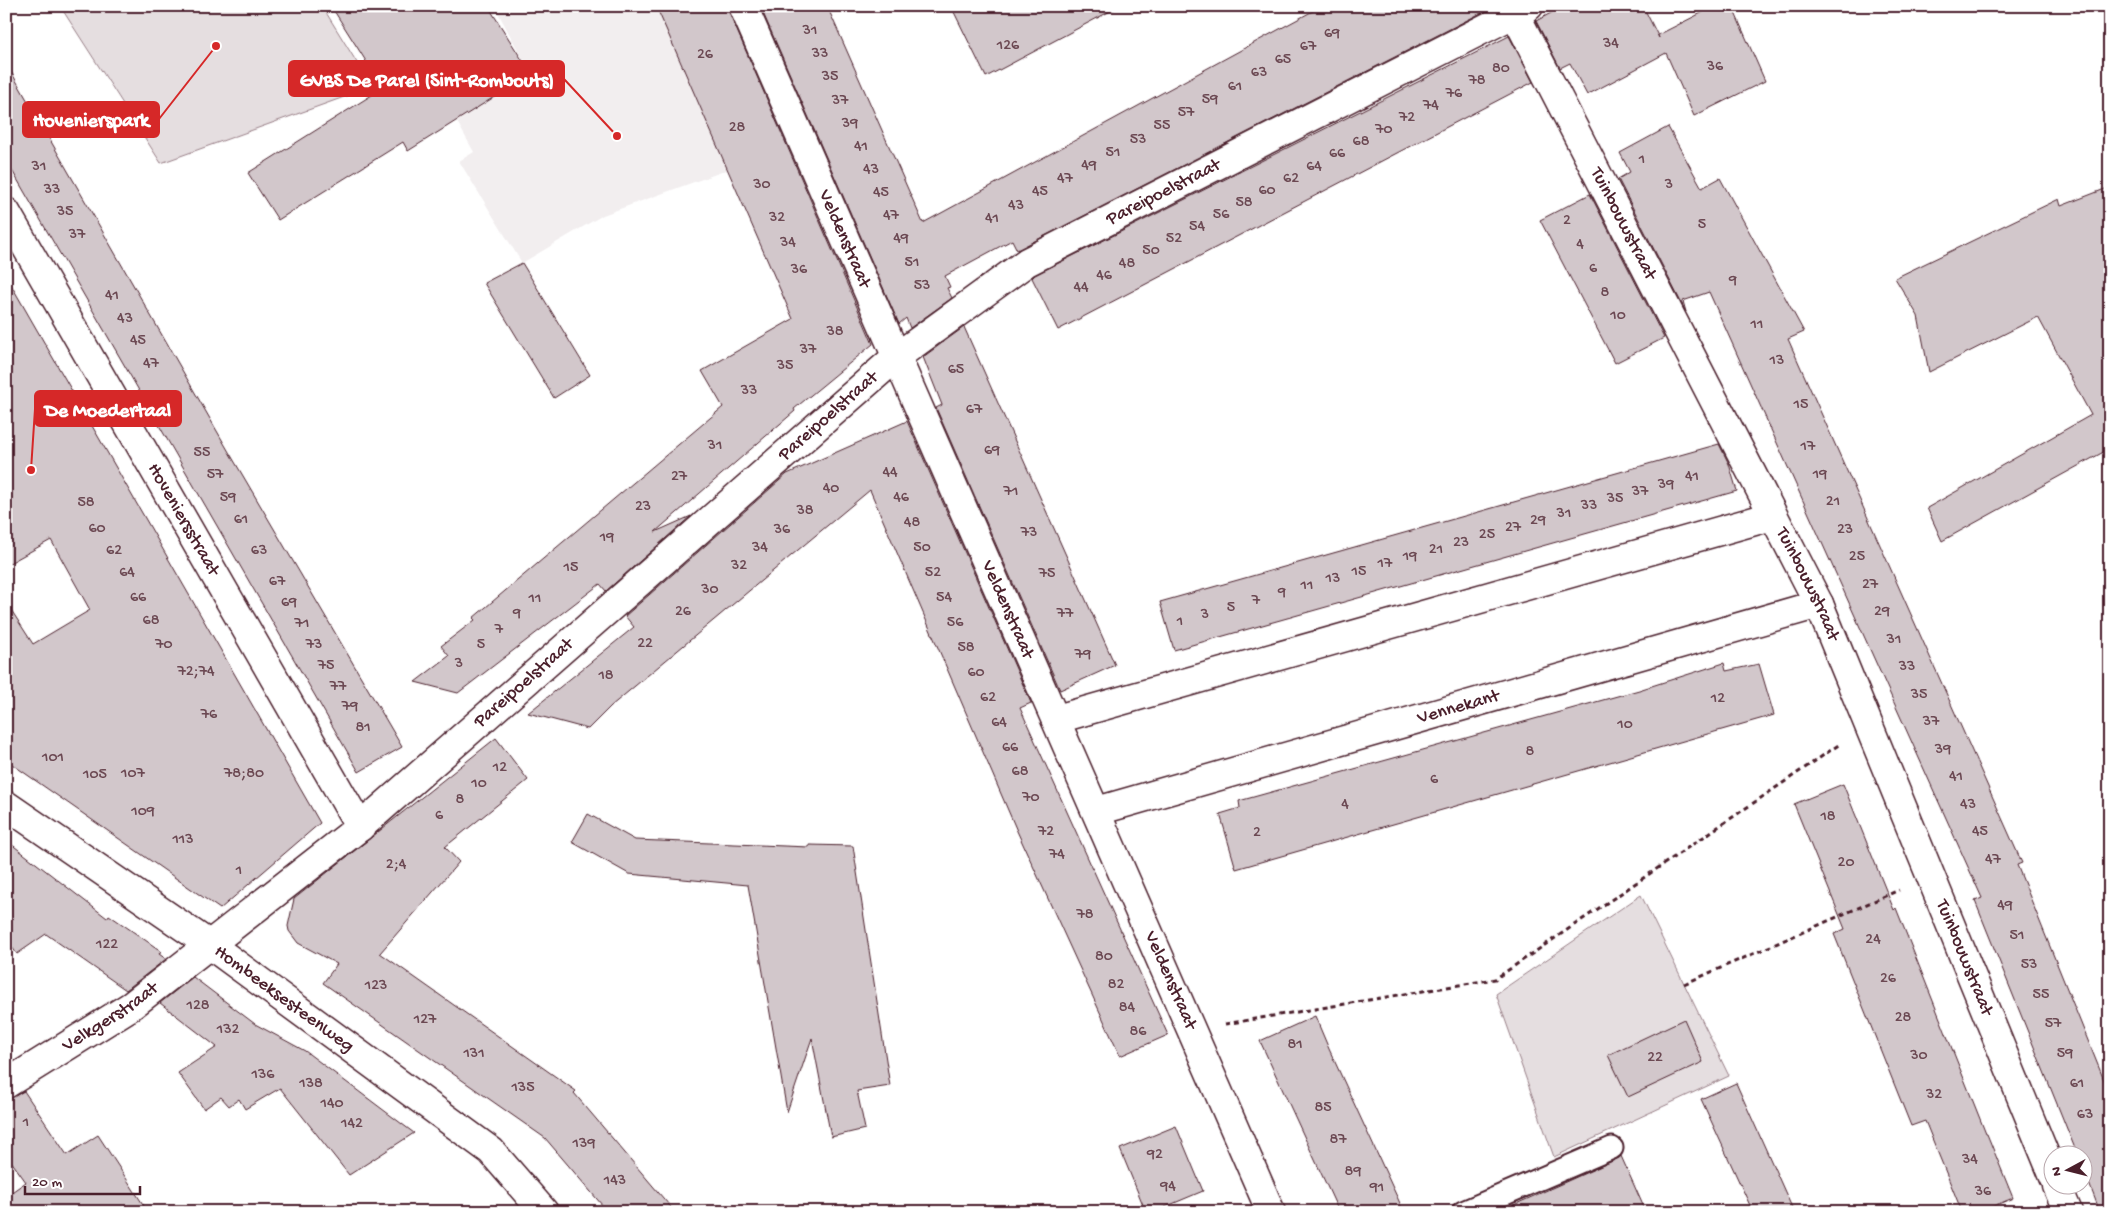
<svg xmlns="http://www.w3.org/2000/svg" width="2116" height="1218" viewBox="0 0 2116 1218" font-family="'Gochi Hand',sans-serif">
  <rect width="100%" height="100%" fill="#fff"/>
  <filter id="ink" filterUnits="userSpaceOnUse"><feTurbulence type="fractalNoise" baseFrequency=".02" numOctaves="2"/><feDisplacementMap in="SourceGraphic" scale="10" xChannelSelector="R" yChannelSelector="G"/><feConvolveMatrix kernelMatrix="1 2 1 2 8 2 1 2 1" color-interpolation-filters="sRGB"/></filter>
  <g filter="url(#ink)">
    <path fill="#f2eeef" d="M712,6L730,175L727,170L603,215L522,263L459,161L474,152L456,120L530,73L495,7Z"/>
    <g fill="#e5dee0" stroke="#987e86">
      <path d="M60,6H322L372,87L161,163Z"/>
      <path d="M1641,895L1729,1076L1554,1157L1496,994Z"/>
    </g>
    <g fill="#d2c7cb" stroke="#4a1f2b">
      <path d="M331,6H488L531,74L408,151L403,142L278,220L248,173L383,88Z"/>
      <path d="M656,6H728L729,12L873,344L794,409L795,411L655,532L691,516L606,591L600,584L458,693L415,682L449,656L441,646L475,620L473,618L723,407L702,371L793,319Z"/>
      <path d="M760,6H827L923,223L1322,6H1483L1485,11L1017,250L1012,240L945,276L950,287L947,288L952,298L910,328L906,318L899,324Z"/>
      <path d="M951,6H1120L986,77Z"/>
      <path d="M1564,6H1643L1659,38L1658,35L1715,6H1732L1765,81L1694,116L1666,53L1587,95L1570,63L1560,68L1536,21Z"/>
      <path d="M1509,36L1533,82L1058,330L1032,278L1035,275Z"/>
      <path d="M6,63L229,452L402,747L359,772L6,160Z"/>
      <path d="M1668,127L1702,188L1720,178L1804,332L1788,339L2022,863L2017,865L2110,1095V1212H2100L2084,1170V1156H2078L1975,901L1982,898L1709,292L1683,301L1686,312L1618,179L1630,172L1620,153Z"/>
      <path d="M2110,187V451L2109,449L1942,541L1927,508L2091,415L2038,317L1929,372L1918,316L1895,278L2059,199L2061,206Z"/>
      <path d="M1590,194L1664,338L1615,363L1540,220Z"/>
      <path d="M522,263L590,375L554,398L484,283Z"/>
      <path d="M6,276L320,823L220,909L6,760V602L33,644L90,610L51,540L6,565Z"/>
      <path d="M964,327L1115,665L1060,690L936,408L942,405L923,357Z"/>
      <path d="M907,421L1031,703L1020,708L1168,1035L1120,1056L1017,831L870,490L611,706L588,729L528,713L634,627L625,616L787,474Z"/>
      <path d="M1719,444L1729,464L1737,491L1174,650L1160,602Z"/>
      <path d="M1724,663L1726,671L1759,664L1774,715L1236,869L1220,814L1240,808L1239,801L1639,690Z"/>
      <path d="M496,738L528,780L445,847L459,862L380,953L576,1091L574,1093L675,1212H608L545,1138L323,983L337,964L298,943L289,931L288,926L294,899Z"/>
      <path d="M1843,784L1894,910L1896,908L1986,1134H1987L2013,1198L1979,1212H1962L1925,1121L1911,1126L1834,934L1845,929L1794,804Z"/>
      <path d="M588,814L635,840L809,847V845L853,846L890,1086L857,1091L865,1129L831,1137L812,1038L787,1112L748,885L629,874L572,842Z"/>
      <path d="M6,840L107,918L109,915L161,951L159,954L166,959L126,990L46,934L17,954L6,939Z"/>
      <path d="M193,977L255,1024L305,1051L414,1133L349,1175L280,1088L245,1109L239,1099L229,1106L221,1097L204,1109L178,1073L217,1047L160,1003Z"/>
      <path d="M1315,1016L1329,1049L1404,1212H1339L1260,1041Z"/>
      <path d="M1684,1019L1703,1062L1628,1097L1608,1055Z"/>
      <path d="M1736,1083L1794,1212H1753L1701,1099Z"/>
      <path d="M24,1091L67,1155L98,1135L148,1212H6V1196L26,1182L6,1154V1100Z"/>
      <path d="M1176,1126L1203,1191L1153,1212H1146L1120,1149Z"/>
      <path d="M1621,1156L1646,1212H1498L1617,1159Z"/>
    </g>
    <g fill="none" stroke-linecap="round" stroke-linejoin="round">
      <g stroke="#4a1f2b" stroke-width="25">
        <path id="service" d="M1463,1212L1612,1148"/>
      </g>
      <g stroke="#4a1f2b" stroke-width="31">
        <g id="pedestrian">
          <path id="s1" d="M1097,811L1819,604"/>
        </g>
      </g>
      <g stroke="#4a1f2b" stroke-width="31">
        <g id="minor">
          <path id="s2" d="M743,6C917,409 1097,809 1271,1212"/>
          <path id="s3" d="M1515,14L1819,604L2054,1177"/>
          <path id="s4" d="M6,212L360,827"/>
          <path d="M1057,719L1772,516"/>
          <path id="s5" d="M6,1084L131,1006L360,827L895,358L1027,262L1529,6"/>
          <path d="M2057,1186L2068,1212"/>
        </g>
      </g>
      <g stroke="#4a1f2b" stroke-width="31">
        <g id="secondary">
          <path id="s6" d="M6,805L210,945L491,1151L544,1212"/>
        </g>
      </g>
      <g stroke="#4a1f2b" stroke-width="3" stroke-dasharray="5 4" stroke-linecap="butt">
        <path d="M1684,984L1899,890"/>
        <path d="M1225,1024L1495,979L1840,744"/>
      </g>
      <use href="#service" stroke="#fff" stroke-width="21"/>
      <use href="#pedestrian" stroke="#fff" stroke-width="28"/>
      <use href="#minor" stroke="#fff" stroke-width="28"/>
      <use href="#secondary" stroke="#fff" stroke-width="28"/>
    </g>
  </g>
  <g text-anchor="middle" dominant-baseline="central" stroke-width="4" stroke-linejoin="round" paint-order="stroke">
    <g font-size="16" fill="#6c4953">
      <text x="810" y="31">31</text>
      <text x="1332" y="34">69</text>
      <text x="1611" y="44">34</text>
      <text x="1008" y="46">126</text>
      <text x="1308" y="47">67</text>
      <text x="820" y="54">33</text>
      <text x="705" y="55">26</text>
      <text x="1283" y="60">65</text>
      <text x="1715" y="67">36</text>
      <text x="1501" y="69">80</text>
      <text x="1259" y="73">63</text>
      <text x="830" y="77">35</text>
      <text x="1477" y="81">78</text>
      <text x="1235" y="87">61</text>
      <text x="1454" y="94">76</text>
      <text x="1210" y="100">59</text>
      <text x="840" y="101">37</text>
      <text x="1431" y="106">74</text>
      <text x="1186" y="113">57</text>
      <text x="1407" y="118">72</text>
      <text x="850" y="124">39</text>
      <text x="1162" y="126">55</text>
      <text x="737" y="128">28</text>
      <text x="1384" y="130">70</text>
      <text x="1138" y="140">53</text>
      <text x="1361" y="142">68</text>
      <text x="861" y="147">41</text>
      <text x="1113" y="153">51</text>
      <text x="1337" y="154">66</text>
      <text x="1642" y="160">1</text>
      <text x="1089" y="166">49</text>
      <text x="39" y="167">31</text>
      <text x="1314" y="167">64</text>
      <text x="871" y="170">43</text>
      <text x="1065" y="179">47</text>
      <text x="1291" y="179">62</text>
      <text x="762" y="185">30</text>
      <text x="1669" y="185">3</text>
      <text x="52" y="190">33</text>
      <text x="1267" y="191">60</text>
      <text x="1040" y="192">45</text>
      <text x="881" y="193">45</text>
      <text x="1244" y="203">58</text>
      <text x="1016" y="206">43</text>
      <text x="65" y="212">35</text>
      <text x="1221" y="215">56</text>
      <text x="891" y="216">47</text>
      <text x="777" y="218">32</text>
      <text x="992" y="219">41</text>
      <text x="1567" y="221">2</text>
      <text x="1702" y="225">5</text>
      <text x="1197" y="227">54</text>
      <text x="77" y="235">37</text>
      <text x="901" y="239">49</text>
      <text x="1174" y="239">52</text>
      <text x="788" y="243">34</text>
      <text x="1580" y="245">4</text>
      <text x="1151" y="251">50</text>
      <text x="912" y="263">51</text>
      <text x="1127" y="264">48</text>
      <text x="1593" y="269">6</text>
      <text x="799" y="270">36</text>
      <text x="1104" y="276">46</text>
      <text x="1733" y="281">9</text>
      <text x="922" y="286">53</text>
      <text x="1081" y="288">44</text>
      <text x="1605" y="293">8</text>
      <text x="112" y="296">41</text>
      <text x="1618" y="316">10</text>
      <text x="125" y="319">43</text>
      <text x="1757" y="325">11</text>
      <text x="835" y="332">38</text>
      <text x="138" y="341">45</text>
      <text x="808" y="350">37</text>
      <text x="1777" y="361">13</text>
      <text x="151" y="364">47</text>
      <text x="785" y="366">35</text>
      <text x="956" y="370">65</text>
      <text x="749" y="391">33</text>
      <text x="1801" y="405">15</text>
      <text x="974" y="410">67</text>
      <text x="715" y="446">31</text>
      <text x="1808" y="447">17</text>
      <text x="992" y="451">69</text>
      <text x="202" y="453">55</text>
      <text x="890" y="473">44</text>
      <text x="215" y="475">57</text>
      <text x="1820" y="475">19</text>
      <text x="679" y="477">27</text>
      <text x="1692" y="477">41</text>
      <text x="1666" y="485">39</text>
      <text x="831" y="489">40</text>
      <text x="1011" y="492">71</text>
      <text x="1640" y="492">37</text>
      <text x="228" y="498">59</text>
      <text x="901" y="498">46</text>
      <text x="1615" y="499">35</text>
      <text x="1833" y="502">21</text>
      <text x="86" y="503">58</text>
      <text x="1589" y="506">33</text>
      <text x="643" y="507">23</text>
      <text x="805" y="511">38</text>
      <text x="1564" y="514">31</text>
      <text x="241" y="520">61</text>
      <text x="1538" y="521">29</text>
      <text x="912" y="523">48</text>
      <text x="1513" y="528">27</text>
      <text x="97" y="529">60</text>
      <text x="782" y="530">36</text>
      <text x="1845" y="530">23</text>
      <text x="1029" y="533">73</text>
      <text x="1487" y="535">25</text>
      <text x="607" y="538">19</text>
      <text x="1461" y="543">23</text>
      <text x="760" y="548">34</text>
      <text x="922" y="548">50</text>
      <text x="1436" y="550">21</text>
      <text x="114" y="551">62</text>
      <text x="259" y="551">63</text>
      <text x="1410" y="557">19</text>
      <text x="1857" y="557">25</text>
      <text x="1385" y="564">17</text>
      <text x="739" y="566">32</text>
      <text x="571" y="568">15</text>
      <text x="1359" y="572">15</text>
      <text x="127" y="573">64</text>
      <text x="933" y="573">52</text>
      <text x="1047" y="574">75</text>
      <text x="1333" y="579">13</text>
      <text x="277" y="582">67</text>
      <text x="1870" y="585">27</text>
      <text x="1307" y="586">11</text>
      <text x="710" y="590">30</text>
      <text x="1282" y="593">9</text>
      <text x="138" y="598">66</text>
      <text x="944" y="598">54</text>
      <text x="535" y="599">11</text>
      <text x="1256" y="601">7</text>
      <text x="289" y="603">69</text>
      <text x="1231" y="608">5</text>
      <text x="683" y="612">26</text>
      <text x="1882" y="612">29</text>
      <text x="517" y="614">9</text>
      <text x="1065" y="614">77</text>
      <text x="1205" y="615">3</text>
      <text x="151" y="621">68</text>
      <text x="1180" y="622">1</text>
      <text x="955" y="623">56</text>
      <text x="302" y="624">71</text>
      <text x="499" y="630">7</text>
      <text x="1894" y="640">31</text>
      <text x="645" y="644">22</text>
      <text x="164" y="645">70</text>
      <text x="314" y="645">73</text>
      <text x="481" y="645">5</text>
      <text x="966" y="648">58</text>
      <text x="1083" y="655">79</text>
      <text x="459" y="664">3</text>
      <text x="326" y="666">75</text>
      <text x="1907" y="667">33</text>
      <text x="196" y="672">72;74</text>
      <text x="976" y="673">60</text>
      <text x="606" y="676">18</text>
      <text x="338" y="687">77</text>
      <text x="1919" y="695">35</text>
      <text x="988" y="698">62</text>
      <text x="1718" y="699">12</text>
      <text x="350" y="707">79</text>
      <text x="209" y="715">76</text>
      <text x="1931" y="722">37</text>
      <text x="999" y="723">64</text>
      <text x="1625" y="725">10</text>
      <text x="363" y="728">81</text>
      <text x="1010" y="748">66</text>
      <text x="1943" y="750">39</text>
      <text x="1530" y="752">8</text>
      <text x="53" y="758">101</text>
      <text x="500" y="768">12</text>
      <text x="1020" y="772">68</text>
      <text x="133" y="774">107</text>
      <text x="244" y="774">78;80</text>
      <text x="95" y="775">105</text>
      <text x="1956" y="777">41</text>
      <text x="1434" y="780">6</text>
      <text x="479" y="784">10</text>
      <text x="1031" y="798">70</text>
      <text x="460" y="800">8</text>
      <text x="1345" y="805">4</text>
      <text x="1968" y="805">43</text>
      <text x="143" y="812">109</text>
      <text x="439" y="816">6</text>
      <text x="1828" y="817">18</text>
      <text x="1046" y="832">72</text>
      <text x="1980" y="832">45</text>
      <text x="1257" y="833">2</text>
      <text x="183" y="840">113</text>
      <text x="1057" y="855">74</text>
      <text x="1993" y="860">47</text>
      <text x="1846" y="863">20</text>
      <text x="396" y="865">2;4</text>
      <text x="239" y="871">1</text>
      <text x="2005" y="906">49</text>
      <text x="1085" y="915">78</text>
      <text x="2017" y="936">51</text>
      <text x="1873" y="940">24</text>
      <text x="107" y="945">122</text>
      <text x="1104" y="957">80</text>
      <text x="2029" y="965">53</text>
      <text x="1888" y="979">26</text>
      <text x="1116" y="985">82</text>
      <text x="376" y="986">123</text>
      <text x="2041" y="995">55</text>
      <text x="198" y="1006">128</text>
      <text x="1127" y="1008">84</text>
      <text x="1903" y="1018">28</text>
      <text x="425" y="1020">127</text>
      <text x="2053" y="1024">57</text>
      <text x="228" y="1030">132</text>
      <text x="1138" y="1032">86</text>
      <text x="1295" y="1045">81</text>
      <text x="474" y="1054">131</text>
      <text x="2065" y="1054">59</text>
      <text x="1919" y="1056">30</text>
      <text x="1655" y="1058">22</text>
      <text x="263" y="1075">136</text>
      <text x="311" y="1084">138</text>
      <text x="2077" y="1084">61</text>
      <text x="523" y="1088">135</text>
      <text x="1934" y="1095">32</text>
      <text x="332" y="1104">140</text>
      <text x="1323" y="1108">85</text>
      <text x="2085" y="1115">63</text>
      <text x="26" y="1123">1</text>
      <text x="352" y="1124">142</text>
      <text x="1338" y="1140">87</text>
      <text x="584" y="1144">139</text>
      <text x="1155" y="1155">92</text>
      <text x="1970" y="1160">34</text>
      <text x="1353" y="1172">89</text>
      <text x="615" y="1181">143</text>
      <text x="1168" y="1187">94</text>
      <text x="1377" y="1188">91</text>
      <text x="1983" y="1192">36</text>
    </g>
    <g font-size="19" fill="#4a1f2b" stroke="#fff">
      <text stroke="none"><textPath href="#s5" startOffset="1466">Pareipoelstraat</textPath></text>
      <text stroke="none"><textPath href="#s3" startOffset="236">Tuinbouwstraat</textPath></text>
      <text stroke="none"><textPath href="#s2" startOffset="254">Veldenstraat</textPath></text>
      <text stroke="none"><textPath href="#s5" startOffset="1061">Pareipoelstraat</textPath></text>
      <text stroke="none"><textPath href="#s4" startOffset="355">Hoveniersstraat</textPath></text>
      <text stroke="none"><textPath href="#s3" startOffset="641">Tuinbouwstraat</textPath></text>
      <text stroke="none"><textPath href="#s2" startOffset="659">Veldenstraat</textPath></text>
      <text stroke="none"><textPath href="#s5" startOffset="656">Pareipoelstraat</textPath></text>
      <text stroke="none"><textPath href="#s1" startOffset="376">Vennekant</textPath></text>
      <text stroke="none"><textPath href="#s3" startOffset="1046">Tuinbouwstraat</textPath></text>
      <text stroke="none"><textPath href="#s2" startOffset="1064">Veldenstraat</textPath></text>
      <text stroke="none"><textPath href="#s6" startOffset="339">Hombeeksesteenweg</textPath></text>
      <text stroke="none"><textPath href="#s5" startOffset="124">Velkgerstraat</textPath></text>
    </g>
  </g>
  <path fill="none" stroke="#d62828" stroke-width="2" d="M617 136L564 79M216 46L159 119M31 470L35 409"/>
  <g fill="#d62828" stroke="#fff" stroke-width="2">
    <circle cx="617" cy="136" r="5"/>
    <circle cx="216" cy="46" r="5"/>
    <circle cx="31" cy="470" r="5"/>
  </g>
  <g fill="#d62828" stroke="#d62828" stroke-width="2">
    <rect x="289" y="61" width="275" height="35" rx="5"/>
    <rect x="23" y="102" width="136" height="35" rx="5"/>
    <rect x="35" y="391" width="146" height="35" rx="5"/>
  </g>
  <g font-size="20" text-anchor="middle" font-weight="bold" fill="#fff">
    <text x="427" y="86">GVBS De Parel (Sint-Rombouts)</text>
    <text x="91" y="126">Hovenierspark</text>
    <text x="108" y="416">De Moedertaal</text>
  </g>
  <rect width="2116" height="1218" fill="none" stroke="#fff" stroke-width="25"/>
  <rect x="12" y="12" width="2091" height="1193" fill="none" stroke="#4a1f2b" stroke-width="2" filter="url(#ink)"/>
  <g transform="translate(2068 1170) rotate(263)"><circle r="24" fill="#ffffff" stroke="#b7a5aa"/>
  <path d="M0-4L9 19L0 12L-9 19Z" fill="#4a1f2b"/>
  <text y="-8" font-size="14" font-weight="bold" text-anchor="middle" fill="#4a1f2b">N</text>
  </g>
  <path d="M25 1186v8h115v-8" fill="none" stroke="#4a1f2b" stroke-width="2.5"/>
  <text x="32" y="1186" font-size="15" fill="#4a1f2b" stroke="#ffffff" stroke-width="4" paint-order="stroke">20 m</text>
</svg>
